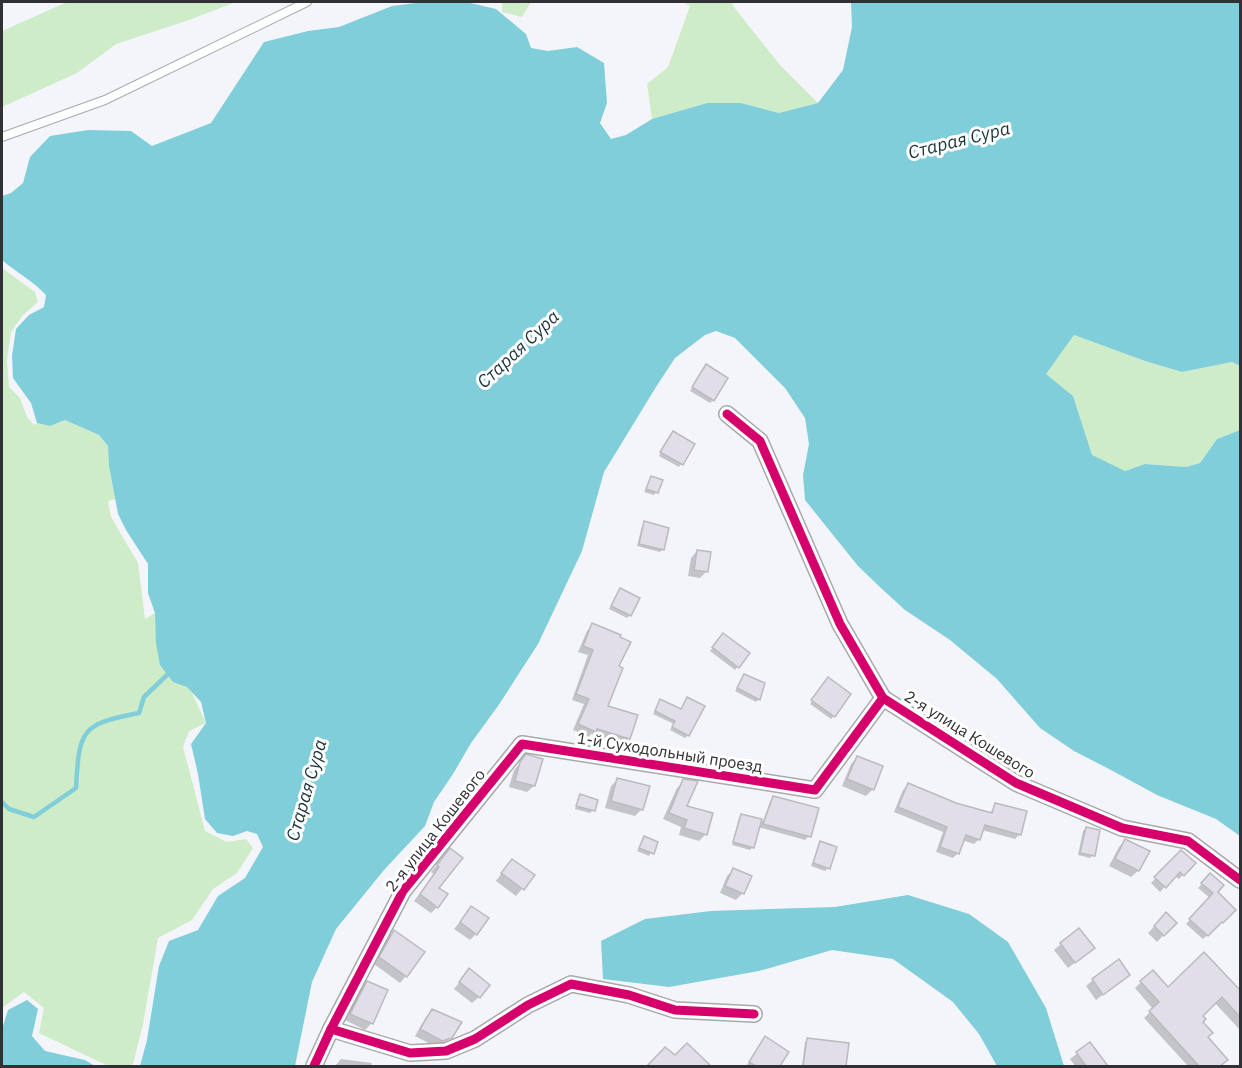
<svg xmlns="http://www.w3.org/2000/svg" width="1242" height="1068" viewBox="0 0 1242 1068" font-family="'IBM Plex Sans',sans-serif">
  <rect width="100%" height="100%" fill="#f4f5fa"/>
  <g fill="#ceecc7">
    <path d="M67,2H236L189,20L116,44L77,73L2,107V31Z"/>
    <path d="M502,2H531L522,17L502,12Z"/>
    <path d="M683,2H732L733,6L780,65L818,103L779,113L741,103H707L652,119L647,84L668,67L690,6Z"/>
    <path d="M2,268L35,292L38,302L23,315L11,332L7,360L9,387L20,398L27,417L34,425L37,423L50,426L65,420L99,435L108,446L109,466L115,499L108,501L111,517L138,563L145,619L155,613L206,723L189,731L183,747L205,831L227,842L246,839L253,848L237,873L213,889L192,920L158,938L143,1024L133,1064L128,1066H108L39,1033L44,1008L24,992L2,1008Z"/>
    <path d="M1074,335L1145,361L1182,372L1232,362L1240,366V430L1217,439L1200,463L1186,467L1145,464L1125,471L1092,456L1073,396L1046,374Z"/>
  </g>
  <g fill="#7fceda">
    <path d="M424,2H466L496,9L526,34L531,48L548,51L577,47L604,63L607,103L600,123L611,139L626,135L652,119L707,103H741L779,113L818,103L843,70L852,27L851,2H1240V366L1232,362L1182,372L1145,361L1074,335L1046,374L1073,396L1092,455L1125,471L1145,464L1186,467L1200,463L1217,439L1240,430V836L1216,819L1157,795L1111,770L1074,751L1040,728L997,679L950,640L905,610L882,589L858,566L805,500L803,475L809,444L805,418L785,388L735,338L716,331L705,335L675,358L656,387L604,472L582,551L538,644L498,706L471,743L453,774L434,802L425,826L384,870L336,929L312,982L295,1066H140L147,1040L159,966L169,941L198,930L218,896L245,878L263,847L257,834L247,831L233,836L217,833L205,819L198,774L191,744L206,723L201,702L187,687L173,682L160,665L156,643L155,613L148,593V564L126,530L118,514L109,466L108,446L99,435L65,420L50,426L37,423L31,403L13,378L12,356L16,329L29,315L44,307L46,295C33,281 16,272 2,260V196L11,193L23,183L30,157L50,136L88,130L131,131L152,146L211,123L264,42L308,31L339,27L392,6Z"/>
    <path d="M908,895L969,914L1008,942L1046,1008L1064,1066H997L979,1034L953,1002L893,959L832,950L759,971L669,987L603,979L601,941L645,919L711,911L835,907Z"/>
    <path d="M27,1000L38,1009L32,1036L45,1051L85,1060L95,1066H2V1029L8,1010Z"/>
  </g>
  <g fill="#0003">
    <path d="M704,369L713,400L710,403L690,391Z"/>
    <path d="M670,436L693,445L679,467L659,456Z"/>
    <path d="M652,477L656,492L654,495L644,492Z"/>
    <path d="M644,523L663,549L660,552L637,546L642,526Z"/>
    <path d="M697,551L707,571L700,578L688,576L691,558Z"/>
    <path d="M620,590L630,615L627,618L609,609Z"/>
    <path d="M592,625L617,667L606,707L629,738L623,744L591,734L589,737L573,730L584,704L572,700L588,655L578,652L587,631Z"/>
    <path d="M721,637L748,653L735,670L710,651Z"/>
    <path d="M744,676L759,699L756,702L735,691Z"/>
    <path d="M825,682L834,716L831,719L810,704Z"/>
    <path d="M660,701L688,735L685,738L670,730L674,724L653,714Z"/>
    <path d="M526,756L534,786L527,792L509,787L514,770Z"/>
    <path d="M857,758L873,789L866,796L842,786L851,764Z"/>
    <path d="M618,779L642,809L635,816L605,808L611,786Z"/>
    <path d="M684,781L685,807L706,834L699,841L679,835L681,827L663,819L677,788Z"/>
    <path d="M908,785L955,804L989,814L996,805L1020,834L1015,839L982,830L979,839L974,844L962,840L958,853L953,858L936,852L943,832L894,812L903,790Z"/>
    <path d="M580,796L593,810L590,813L575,809Z"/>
    <path d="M774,798L809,836L805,840L758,827L753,847L750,850L732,845L739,818L742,815L763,821L770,802Z"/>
    <path d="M1086,828L1093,855L1090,858L1078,855L1083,831Z"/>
    <path d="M644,838L656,843L649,856L637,851Z"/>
    <path d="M1125,840L1148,852L1138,871L1131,877L1109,866L1119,847Z"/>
    <path d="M821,842L828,868L825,871L811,866Z"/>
    <path d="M1181,852L1194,863L1179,879L1175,876L1160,892L1151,883Z"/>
    <path d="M444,857L437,888V907L431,913L414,901L434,874L431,872Z"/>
    <path d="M506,867L533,876L516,896L496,881Z"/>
    <path d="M733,870L743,893L736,900L720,893L727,876Z"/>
    <path d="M1210,875L1216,892L1234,910L1203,939L1186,924L1210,898L1198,888Z"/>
    <path d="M471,908L476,934L470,940L454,929Z"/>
    <path d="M1166,914L1175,923L1157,942L1148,933Z"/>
    <path d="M394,932L406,976L400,983L374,964L387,939Z"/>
    <path d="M1061,944L1086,954L1068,968L1054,950Z"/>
    <path d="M1204,954L1240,992V1030L1215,1003L1201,1016L1207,1037L1226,1060L1220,1066H1188L1144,1018L1153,1009L1135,988L1141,982L1168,989Z"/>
    <path d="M469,970L479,997L472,1003L454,989Z"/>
    <path d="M1128,975L1096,1000L1086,986L1093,980Z"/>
    <path d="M368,982L372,1023L365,1030L345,1020L361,989Z"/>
    <path d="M432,1011L451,1037L444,1044L436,1047L415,1036L426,1017Z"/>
    <path d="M807,1039L848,1044L845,1066H802L805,1042Z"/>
    <path d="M762,1041L787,1052L778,1066L747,1065Z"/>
    <path d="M1090,1044L1106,1066H1075L1070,1059Z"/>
    <path d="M665,1049L674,1057L705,1062L701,1066H649Z"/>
    <path d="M341,1059L372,1063L371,1066H335Z"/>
  </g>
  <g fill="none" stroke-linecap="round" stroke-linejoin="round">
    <path stroke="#7fceda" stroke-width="4.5" d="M2,802L9,809L34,817L76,788C79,730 81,724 139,713L144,697L167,675"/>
  </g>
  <g fill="#e1dde9" stroke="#bbbbbe" stroke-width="1.5">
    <path d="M706,364L728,378L714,401L692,387Z"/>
    <path d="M673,431L695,444L683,465L660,452Z"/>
    <path d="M651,476L663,480L658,493L646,489Z"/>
    <path d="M644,521L669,528L664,550L639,544Z"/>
    <path d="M697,550L711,552L708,572L694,570Z"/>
    <path d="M620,588L640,598L631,616L611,606Z"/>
    <path d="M592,623L621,635L620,637L631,642L619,666L623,668L608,706L638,715L630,739L597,729L596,732L578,724L589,699L576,694L593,650L583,646Z"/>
    <path d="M723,633L750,653L739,668L712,647Z"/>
    <path d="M744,674L765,683L760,700L737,688Z"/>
    <path d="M828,677L851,694L835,717L811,700Z"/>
    <path d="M687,697L705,706L689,736L672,727L675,721L655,711L660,699L681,709Z"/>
    <path d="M526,754L543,759L535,786L515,781L520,762Z"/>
    <path d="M857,756L883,766L874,790L847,779Z"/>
    <path d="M617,778L650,786L643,810L611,801Z"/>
    <path d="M683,779L698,781L687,806L713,813L707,835L684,828L687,820L669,813Z"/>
    <path d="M908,783L956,803L992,813L995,803L1027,811L1021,835L985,825L980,840L966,835L959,854L940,847L947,827L898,807Z"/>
    <path d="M580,794L598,800L595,811L576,806Z"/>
    <path d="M773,796L819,808L811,837L763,824Z"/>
    <path d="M741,814L762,819L754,848L733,842Z"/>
    <path d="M1086,827L1100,830L1095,856L1080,853Z"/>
    <path d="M644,836L658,842L654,854L639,848Z"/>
    <path d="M1125,839L1150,851L1139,871L1115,859Z"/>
    <path d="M820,841L837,847L830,869L813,863Z"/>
    <path d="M450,848L463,858L439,888L448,894L438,908L420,894L439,867L437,865Z"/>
    <path d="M1181,850L1196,863L1184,876L1180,872L1166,888L1154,877Z"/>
    <path d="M512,859L535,875L524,890L501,873Z"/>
    <path d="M733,868L752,876L744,894L725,886Z"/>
    <path d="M1210,873L1224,885L1218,892L1236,910L1223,923L1222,922L1208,936L1189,919L1213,893L1201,883Z"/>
    <path d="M471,906L489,918L477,935L460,922Z"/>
    <path d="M1166,912L1177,923L1164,936L1154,926Z"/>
    <path d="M1079,928L1095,948L1075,963L1060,943Z"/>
    <path d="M394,930L425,952L407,977L379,957Z"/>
    <path d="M1204,952L1240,990V1017L1222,997L1203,1016L1206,1019L1203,1022L1213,1033L1208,1037L1228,1060L1220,1066H1199L1149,1011L1159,1002L1140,981L1153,970L1168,987Z"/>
    <path d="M1119,959L1130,975L1103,995L1092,979Z"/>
    <path d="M469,968L490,985L480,998L459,982Z"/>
    <path d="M367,981L388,990L373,1024L350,1014Z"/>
    <path d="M432,1009L462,1022L452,1038L442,1041L420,1029Z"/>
    <path d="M765,1036L789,1052L780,1066H756L749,1062Z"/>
    <path d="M807,1038L849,1043L846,1066H803Z"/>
    <path d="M1090,1042L1108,1066H1086L1076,1052Z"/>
    <path d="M687,1043L711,1066H647L665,1047L675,1055Z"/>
  </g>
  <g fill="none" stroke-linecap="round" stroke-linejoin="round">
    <g stroke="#a9a9ac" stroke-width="10">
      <path id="service" d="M2,137L105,100L307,2"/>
    </g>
    <g stroke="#a9a9ac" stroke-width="18">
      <g id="minor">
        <path d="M727,414L760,441L840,624L883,698L1016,783L1122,828L1188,841L1240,880"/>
        <path d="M331,1029L410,1053L446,1051L475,1039L528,1005L571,984L629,995L675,1010L754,1014"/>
        <path d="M314,1066L331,1029L403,891L522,744L815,790L883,698"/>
      </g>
    </g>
    <use href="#service" stroke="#fdfefe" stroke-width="8"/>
    <use href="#minor" stroke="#fdfefe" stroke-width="15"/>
    <g stroke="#fff" stroke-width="13">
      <g id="cycleway">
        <path d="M727,414L760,441L840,624L883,698L1016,783L1122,828L1188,841L1240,880"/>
        <path d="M331,1029L410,1053L446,1051L475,1039L528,1005L571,984L629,995L675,1010L754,1014"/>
        <path d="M314,1066L331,1029L403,891L522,744L815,790L883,698"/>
      </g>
    </g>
    <use href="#cycleway" stroke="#d6006c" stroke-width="9"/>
  </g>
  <g text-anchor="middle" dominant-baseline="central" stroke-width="6" stroke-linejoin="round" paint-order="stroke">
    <g font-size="16" fill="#313135" stroke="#fff">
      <text transform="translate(970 734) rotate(32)">2-я улица Кошевого</text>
      <text transform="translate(670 752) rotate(9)">1-й Суходольный проезд</text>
      <text transform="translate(435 830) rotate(-52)">2-я улица Кошевого</text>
    </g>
    <g font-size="18" font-style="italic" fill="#1b3438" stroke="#fff">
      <text transform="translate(959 140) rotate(-14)">Старая Сура</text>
      <text transform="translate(518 349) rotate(-43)">Старая Сура</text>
      <text transform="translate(306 790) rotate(-74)">Старая Сура</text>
    </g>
  </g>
  <rect width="1242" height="1068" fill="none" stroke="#313135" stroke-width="6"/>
</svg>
